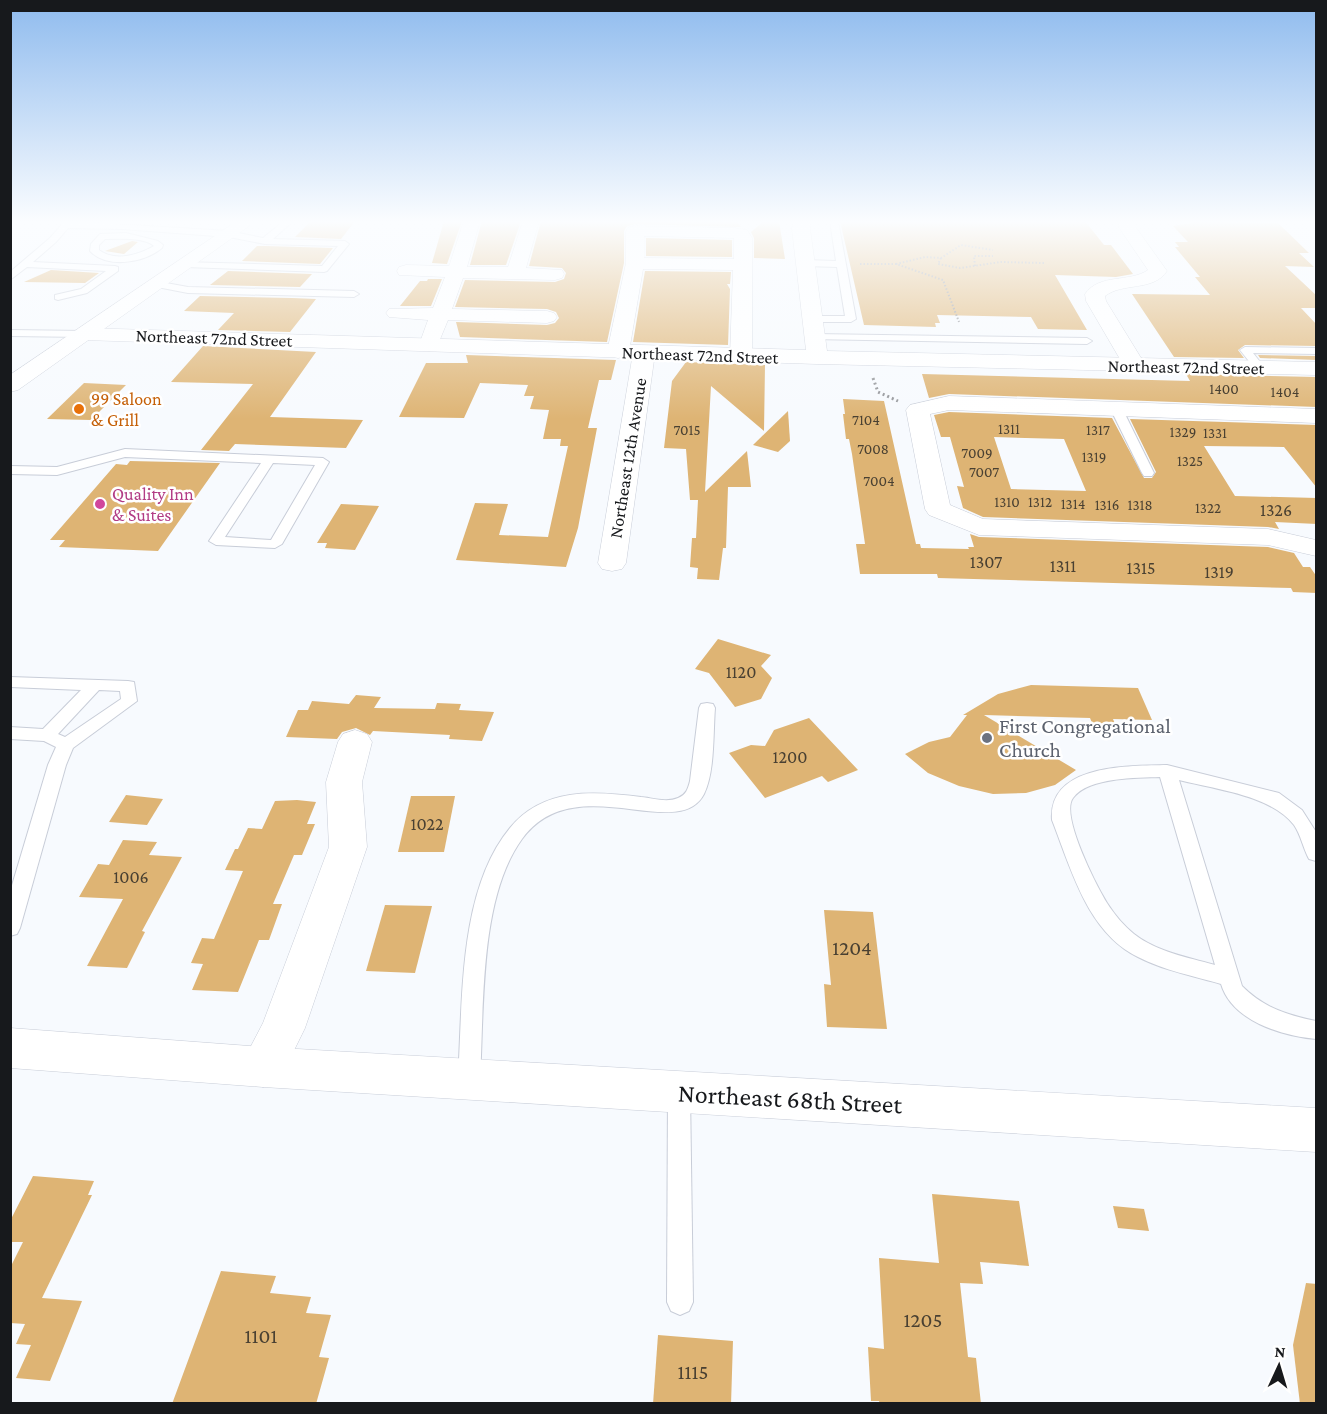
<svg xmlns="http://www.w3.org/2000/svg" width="1327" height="1414" viewBox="0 0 1327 1414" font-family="'Crimson Pro',serif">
  <rect width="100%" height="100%" fill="#f7fafe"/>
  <g fill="#deb474" fill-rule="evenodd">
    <path d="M311,221H355L341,239L295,237Z"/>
    <path d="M444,221H462L447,264L432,263Z"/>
    <path d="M482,221H521L506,265H470Z"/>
    <path d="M541,221H736L741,227L635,224L627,226L624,231V263L607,342L460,337L456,322L547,325L555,323L559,318L556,312L547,309L455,307L465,280L555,282L564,279L566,273L562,268L529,266Z"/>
    <path d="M764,221H779L785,259L754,258V238L751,232Z"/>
    <path d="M840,221H1085L1104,245H1111L1133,274L1116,277L1055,275L1087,330L1038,329L1031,317L937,315L940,323H935L936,327L864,325Z"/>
    <path d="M1191,222L1278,223L1309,253H1299L1314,267L1285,266L1317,296V308H1301L1317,325V346L1245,345L1238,350L1244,358L1174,357L1132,294L1210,295L1195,277H1200L1175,247H1179L1175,242H1188L1173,226L1192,223Z"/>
    <path d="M646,238L732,240V257L646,256Z"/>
    <path d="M132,241L138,242L124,254L105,251Z"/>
    <path d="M257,246H265L333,248L320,264L242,261Z"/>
    <path d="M51,270L99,273L85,283L24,282Z"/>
    <path d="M228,271L312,274L300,287L210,285Z"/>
    <path d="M645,271L731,272L730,284H727L730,289L728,345L633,342Z"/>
    <path d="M428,279H442L431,306H400L420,281H427Z"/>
    <path d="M200,296L292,298L316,299L290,332L218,330L234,313L184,311Z"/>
    <path d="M203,346L316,352L270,417L363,420L346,448L235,444L229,451L201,450L253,384L171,382Z"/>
    <path d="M466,355L616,360L611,380H599L588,428H597L578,528L566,567L456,560L475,503L508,504L499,535L548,537L568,446H560L561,439H543L549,410L530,409L534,396H524L528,385L480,383L464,418L399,417L426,363H468Z"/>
    <path d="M1258,355L1317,356V360L1260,358Z"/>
    <path d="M686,362L765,365L764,431L711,386L705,492L747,451L751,487H728L726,548H723L719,580L697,579L698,568L690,567L692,538H696L698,500H690L686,449L664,448L672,381Z"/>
    <path d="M922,374L1190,381L1186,374L1317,377V407L949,394L929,398Z"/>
    <path d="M84,383L126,385L91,420L47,419Z"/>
    <path d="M843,399L884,401L916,544H920L921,548L969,549L968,547H974L970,534L979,537L1268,547L1294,553L1303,567H1310L1317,577V593L1293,592L1291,588L938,578L937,574H860L856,544H865L852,454L849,439H846L843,414H845Z"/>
    <path d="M788,411L790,441L778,452L753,445Z"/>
    <path d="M949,412L1112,418L1144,478H1152L1156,472L1130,419L1317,425V488L1284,447L1204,446L1235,496L1317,498V524L1275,522L1279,529L1268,527L983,517L963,508L957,486L964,487L950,437H941L934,415ZM994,437L1064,439L1086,491L1011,489Z"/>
    <path d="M130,461L220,463L158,551L59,547L65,540H50L116,464L127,465Z"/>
    <path d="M341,504L379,506L355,550L325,548L327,543H317Z"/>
    <path d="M718,639L771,655L761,666L772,678L761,699L735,707L709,673L695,669Z"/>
    <path d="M1031,685L1138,688L1152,720L1113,719L1118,731L1095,730L1090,718L984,715L1076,770L1055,785L1026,793L993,794L959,786L928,773L905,754L929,742L950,737L967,715H963L998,694Z"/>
    <path d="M356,695L381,697L374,708L435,709L437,703L461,704L459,710L494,712L482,741L449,739L450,735L373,731L370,735L356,728L342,732L337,739L286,737L298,710H308L312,701L349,704Z"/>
    <path d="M809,718L858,770L828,782L822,776L765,798L729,753L751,745L765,746L774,730Z"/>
    <path d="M126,795L163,799L147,825L109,822Z"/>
    <path d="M411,796H455L444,852H398Z"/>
    <path d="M297,800L316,802L307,824H315L302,855H294L273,904H282L269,940H259L238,992L192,990L203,964L191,963L202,938L214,939L243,871L225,870L235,849H238L248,828L262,829L275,801Z"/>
    <path d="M123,840L157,842L149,855L182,857L142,931L145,932L127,968L87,966L123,899L79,897L98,864L109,865Z"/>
    <path d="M385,905L432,906L415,973L366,971Z"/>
    <path d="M824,910L873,912L887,1029L827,1027L824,984L831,985Z"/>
    <path d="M33,1176L94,1181L88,1195H92L42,1298L82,1301L50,1381L16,1378L31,1345L16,1344L25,1324L10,1323V1268L23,1242H10V1221Z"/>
    <path d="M932,1194L1019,1201L1029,1266L980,1262L983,1284L960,1283L968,1357L976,1358L981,1404H880L879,1401H871L868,1347L884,1349L879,1258L939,1263Z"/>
    <path d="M1113,1206L1144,1209L1149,1231L1118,1228Z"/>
    <path d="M221,1271L276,1276L270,1293L311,1297L306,1313L331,1315L319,1357L329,1358L316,1404H172Z"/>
    <path d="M1306,1283L1317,1284V1404H1300L1293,1345Z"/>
    <path d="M658,1335L733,1341L731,1404H653Z"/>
  </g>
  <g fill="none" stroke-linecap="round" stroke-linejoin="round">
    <g stroke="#c8cdd8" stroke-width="2">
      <g id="service">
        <path d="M65,221L229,231L263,238L284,221H293L273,239L345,241L349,244L327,271L324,272L185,267L180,264L182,262L322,266L338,246L265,244L229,237L122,229L68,228L56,242L33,262L115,266L118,267V271L87,293L58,300L55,299V295L81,289L106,271L27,267L10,280V272L50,238Z"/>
        <path d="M830,221H838L856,319L851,322H812L807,319L812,316H845L837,267L805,266L800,263L805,260L836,261Z"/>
        <path d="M126,233L158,241L163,245L162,248C144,263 107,269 90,251L91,244L100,234ZM105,239C119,239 144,237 154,246C138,255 115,262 99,250V245Z"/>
        <path d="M155,281L188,287L354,291L359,294L354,297L188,293L152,286L150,284Z"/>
        <path d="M10,330L84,331L89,334L84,337L10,336Z"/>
        <path d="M814,334L1087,338L1092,341L1087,344L810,339L809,337Z"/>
        <path d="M1245,347L1316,348V354L1253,353L1265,368L1260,371L1256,370L1240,350Z"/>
        <path d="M1117,407L1123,410L1154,473L1152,476H1144L1142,473L1111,410Z"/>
        <path d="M125,449L323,458L329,462L282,544L275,548L216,545L209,541L261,463L125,457L57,475L10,474V466L57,467ZM273,463L315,465L271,540L225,537Z"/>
        <path d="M10,677L128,681L134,682L137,701L73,748L66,765L20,928L17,934L10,936V892L48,765L56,747L44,741L10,739V727L43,729L81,690L10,687ZM99,690L120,691L121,699L65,737L58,734Z"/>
        <path d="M707,703L713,704L715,708C713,732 715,772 704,794C678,844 574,767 522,839C479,898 484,1008 480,1079L477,1086L469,1089L461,1086L458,1079C463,1001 458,891 510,828C543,787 595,791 641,797C652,798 667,803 678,798C686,795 688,789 690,781L699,708L701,704Z"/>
        <path d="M1167,765L1279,793L1302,810L1316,832V861L1309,859C1303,848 1301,835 1294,825C1271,795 1214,789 1179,780L1242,986C1264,1008 1287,1015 1316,1021V1039C1282,1036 1232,1021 1221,984C1193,976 1163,970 1138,957C1087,932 1071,868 1052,820C1048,764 1128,766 1167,765ZM1160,777L1215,965C1187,957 1157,952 1134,934C1124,926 1114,914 1107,903C1096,885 1060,815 1073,798C1088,777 1137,778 1160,777Z"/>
        <path d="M679,1082L687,1085L690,1092L693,1302L689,1311L680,1315L671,1311L667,1302L668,1092L671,1085Z"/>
      </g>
    </g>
    <g stroke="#c8cdd8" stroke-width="1">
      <g id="minor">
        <path d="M464,221H480L467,267H508L523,221H539L526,268L562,270L564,274L562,278L555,280L463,278L452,309L547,311L554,313L557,317L554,321L547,323L448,320L436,349L429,351L422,349L419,345L428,320L389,317L386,313L389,309L433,308L445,277L399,275L397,271L399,267L406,265L449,266Z"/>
        <path d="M1126,221L1132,222L1167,271C1153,292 1123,282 1105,296L1106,301L1146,366L1143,371L1135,372L1127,371L1124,366L1086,301L1085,294C1100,273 1129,283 1148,270L1118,226L1120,222Z"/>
        <path d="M635,226L734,228L747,230L752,238V356L749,361L741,362L733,361L730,356L733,270L643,269L629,352L625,356L618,358L611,356L607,352L626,263V231L629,227ZM644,236L734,238V259L644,258Z"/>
        <path d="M644,347L651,349L655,353L626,563L622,569L612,571L602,569L598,563L633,353L637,349Z"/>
        <path d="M949,396L1316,409V423L949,410L930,414L950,505L983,519L1268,529L1316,540V556L1268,545L979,535L929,515L925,509L906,410L910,405Z"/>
        <path d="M355,730L367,734L372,742L362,782L367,847L305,1028L279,1081L263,1087L247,1081L240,1067L263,1023L329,847L326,782L338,742L343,734Z"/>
      </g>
    </g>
    <g stroke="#c8cdd8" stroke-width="1">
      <g id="tertiary">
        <path d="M794,221H810V229L827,351L1316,362V375L817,364L84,340L77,338L74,334L77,330L84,328L806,350L792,229Z"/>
        <path d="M10,1028L263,1047L1316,1108V1152L263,1087L10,1068Z"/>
      </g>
    </g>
    <g stroke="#c8cdd8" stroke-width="1">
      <path id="secondary" d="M237,221H256L18,390L10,392V375Z"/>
    </g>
    <g stroke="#939599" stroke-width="2" stroke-dasharray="1.5 2" stroke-linecap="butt">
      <path d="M941,258L938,264L960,268L1001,262L1044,263"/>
      <path d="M860,264H896L943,280L959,322"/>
      <path d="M896,264L925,257L941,258L961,245L993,250"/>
      <path d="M975,266L974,256H993"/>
    </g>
    <path stroke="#939599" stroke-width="3" stroke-dasharray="2 3" stroke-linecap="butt" d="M873,378L878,392L898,401"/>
    <use href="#service" fill="#fff" fill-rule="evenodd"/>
    <use href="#minor" fill="#fff" fill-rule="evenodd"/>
    <use href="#tertiary" fill="#fff" fill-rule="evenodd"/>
    <use href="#secondary" fill="#fff" fill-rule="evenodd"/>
  </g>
  <linearGradient id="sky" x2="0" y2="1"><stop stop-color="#8fbbee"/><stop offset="0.53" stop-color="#fbfdff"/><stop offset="1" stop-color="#fbfdff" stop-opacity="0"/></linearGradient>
  <rect width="1327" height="419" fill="url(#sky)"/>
  <circle fill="#e8710a" stroke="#fff" stroke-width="2" cx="79" cy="409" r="6"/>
  <circle fill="#d1479c" stroke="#fff" stroke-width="2" cx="100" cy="504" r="6"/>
  <circle fill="#6b7280" stroke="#fff" stroke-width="2" cx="987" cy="738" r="6"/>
  <g text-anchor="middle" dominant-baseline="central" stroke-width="5" stroke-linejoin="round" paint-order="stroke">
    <g font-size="15" fill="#494032">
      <text x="1224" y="389">1400</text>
      <text x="1285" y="392">1404</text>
      <text x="866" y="420">7104</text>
      <text x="1009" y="429">1311</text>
      <text x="687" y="430">7015</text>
      <text x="1098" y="430">1317</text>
      <text x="1183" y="432">1329</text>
      <text x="1215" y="433">1331</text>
      <text x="873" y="449">7008</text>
      <text x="977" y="453">7009</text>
      <text x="1094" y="457">1319</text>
      <text x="1190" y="461">1325</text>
      <text x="984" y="472">7007</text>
      <text x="879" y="481">7004</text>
      <text x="1007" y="502">1310</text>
      <text x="1040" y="502">1312</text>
      <text x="1073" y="504">1314</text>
      <text x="1107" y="505">1316</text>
      <text x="1140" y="505">1318</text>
      <text x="1208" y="508">1322</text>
    </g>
    <g font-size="18" fill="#17191c" stroke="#fff">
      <text transform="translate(214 338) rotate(2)">Northeast 72nd Street</text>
      <text transform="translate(700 355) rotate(2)">Northeast 72nd Street</text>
      <text transform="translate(1186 367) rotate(1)">Northeast 72nd Street</text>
      <text transform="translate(628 458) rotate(-81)">Northeast 12th Avenue</text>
    </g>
    <g font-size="18" fill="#c56008" stroke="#fff" text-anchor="start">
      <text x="91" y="399">99 Saloon<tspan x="91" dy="21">&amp; Grill</tspan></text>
    </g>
    <g font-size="18" fill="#b23c85" stroke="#fff" text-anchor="start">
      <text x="112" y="494">Quality Inn<tspan x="112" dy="21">&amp; Suites</tspan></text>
    </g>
    <g font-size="18" fill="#494032">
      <text x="1276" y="510">1326</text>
      <text x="986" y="562">1307</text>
      <text x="1063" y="566">1311</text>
      <text x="1141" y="568">1315</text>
      <text x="1219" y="572">1319</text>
      <text x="741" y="672">1120</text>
      <text x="790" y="757">1200</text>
      <text x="427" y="824">1022</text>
      <text x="131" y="877">1006</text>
    </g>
    <g font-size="21" fill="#5b616d" stroke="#fff" text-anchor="start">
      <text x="999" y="726">First Congregational<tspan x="999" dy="24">Church</tspan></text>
    </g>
    <g font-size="21" fill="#494032">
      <text x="852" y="948">1204</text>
      <text x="923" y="1320">1205</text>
      <text x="261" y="1336">1101</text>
      <text x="693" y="1372">1115</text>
    </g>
    <g font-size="26" fill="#17191c" stroke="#fff">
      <text transform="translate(790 1099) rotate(3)">Northeast 68th Street</text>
    </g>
  </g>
  <rect width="1327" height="1414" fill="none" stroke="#17191c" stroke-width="24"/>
  <g transform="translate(1279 1366) rotate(4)" stroke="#ffffff" stroke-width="4.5" paint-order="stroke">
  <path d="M0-4.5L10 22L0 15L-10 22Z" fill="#17191c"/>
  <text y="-9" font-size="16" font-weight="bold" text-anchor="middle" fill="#17191c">N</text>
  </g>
</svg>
